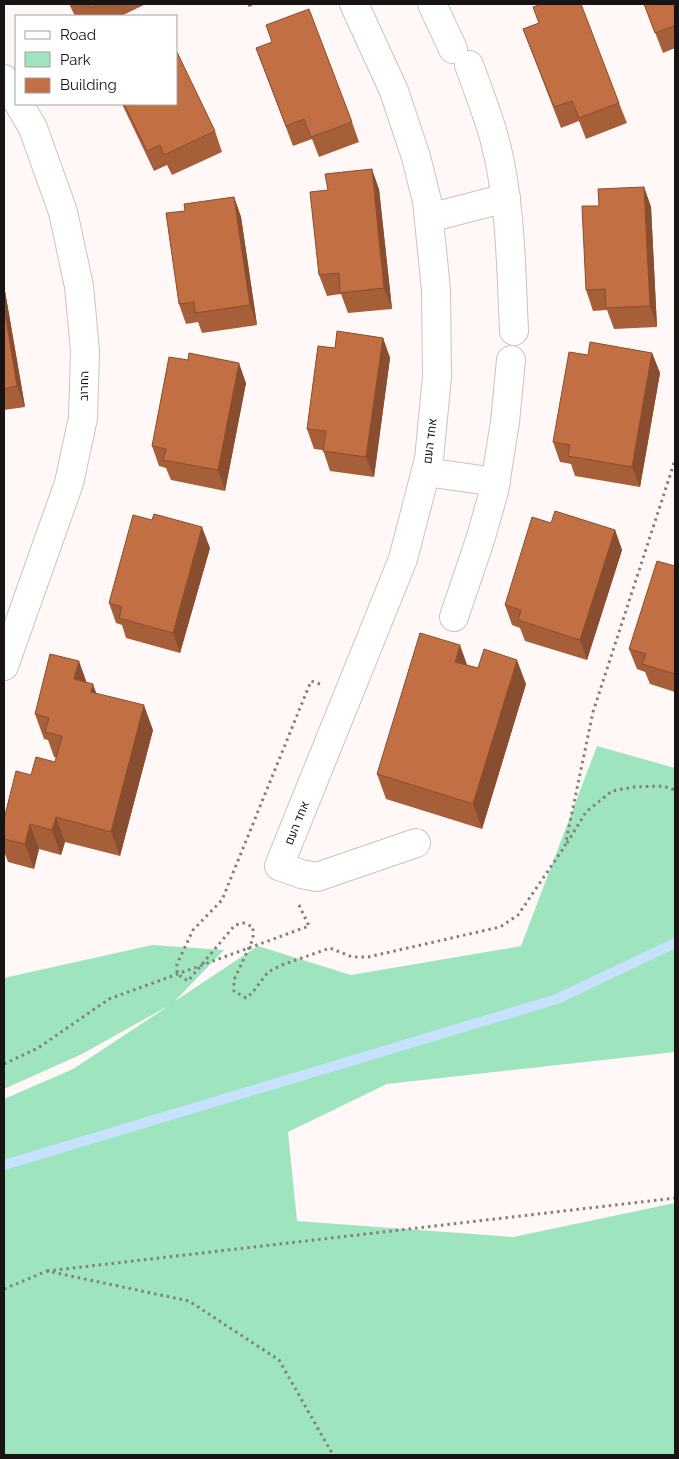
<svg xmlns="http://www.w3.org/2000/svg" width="679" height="1459" viewBox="0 0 679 1459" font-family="Raleway,Heebo,sans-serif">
  <rect width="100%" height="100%" fill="#fff8f6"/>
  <path fill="#9ee5bf" d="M597,746L675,768V1052L387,1084L288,1132L297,1221L513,1237L675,1203V1455H4V1099L73,1069L170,1005L82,1054L4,1089V978L152,945L224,950L175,1001L258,946L351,975L521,946Z"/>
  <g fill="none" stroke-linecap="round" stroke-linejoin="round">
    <path stroke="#c7e2fe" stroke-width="10" d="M4,1165L557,999L675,943"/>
    <g stroke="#cac3bf" stroke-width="30">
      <g id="minor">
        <path d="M354,4L394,91L416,157L427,201L436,290L437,377L429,459L403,559L279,866L301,874L317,877L416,843"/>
        <path d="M432,4L453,49"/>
        <path d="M469,65C478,90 488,115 495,141C511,203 511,268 514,331"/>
        <path d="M4,79L16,100"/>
        <path d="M429,218L506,198"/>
        <path d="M426,472L496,482"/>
        <path d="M454,617L481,537L494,491L505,422L511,360"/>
        <path d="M4,666L69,483L83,418L85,351L79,286L63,212L33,128L19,104"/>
      </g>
    </g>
    <g stroke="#847f7d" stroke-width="3" stroke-dasharray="2.5 4" stroke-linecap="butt">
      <path d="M320,684L311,681L222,900L193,930L177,964V974L188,981L235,925L244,923L253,927V939L234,980V991L246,998L252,993L268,972L282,965L330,948L352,957H368L500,927L518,915L565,846L593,712L675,460"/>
      <path d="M567,843L586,812L612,791L634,787L663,786L675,790"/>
      <path d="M4,1064L38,1048L109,999L309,926L299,905"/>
      <path d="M47,1271L675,1198"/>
      <path d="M4,1289L47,1271L189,1301L279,1360L333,1455"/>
    </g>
    <use href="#minor" stroke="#fff" stroke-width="28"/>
  </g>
  <g fill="#a75f3a">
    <path d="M69,4H146L121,16H75Z"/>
    <path d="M247,4H255L249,7Z"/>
    <path d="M644,4H675V48L663,53Z"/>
    <path d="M533,7L619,103L627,123L586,139L579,121L561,128L523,29L539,23Z"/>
    <path d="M256,48L352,122L359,142L319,157L312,139L293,146Z"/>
    <path d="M122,104H176L215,131L222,152L172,175L167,165L154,171Z"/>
    <path d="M644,187L651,207L657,327L614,329L607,310L593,311L586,290L599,206Z"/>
    <path d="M379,189L392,309L348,313L341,294L327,296L319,275Z"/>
    <path d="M234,197L241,217L257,325L202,333L198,322L186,324L179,304L185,211Z"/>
    <path d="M4,288L5,291L25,407L4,410Z"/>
    <path d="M383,338L390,358L374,477L330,471L323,450L314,449L307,429L335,348Z"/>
    <path d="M652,353L660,373L640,487L575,476L571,464L560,462L553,442L588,355Z"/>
    <path d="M246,383L225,491L171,480L166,468L159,466L152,446Z"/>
    <path d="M551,523L615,530L622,550L587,660L525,641L520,628L512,625L505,605Z"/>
    <path d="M210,548L180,653L126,638L122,625L116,623L109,603Z"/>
    <path d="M675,566V692L650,684L645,672L637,669L629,649Z"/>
    <path d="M467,665L526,684L482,829L386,799L377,774Z"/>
    <path d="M86,682L96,693L153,730L120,856L65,842L61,855L39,849L34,869L8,862L4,851V819L31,775L55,762L57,758L54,757L48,740L44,739L35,714Z"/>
  </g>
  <g fill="#884e2f">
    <path d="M372,169L379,189L392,309L384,288Z"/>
    <path d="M644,187L651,207L657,327L650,306Z"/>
    <path d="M234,197L241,217L257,325L250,305Z"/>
    <path d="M4,288L5,291L25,407L17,386L4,306Z"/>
    <path d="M383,338L390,358L374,477L366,457Z"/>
    <path d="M652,353L660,373L640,487L632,467Z"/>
    <path d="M239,363L246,383L225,491L218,470Z"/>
    <path d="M202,527L210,548L180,653L173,633Z"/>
    <path d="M615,530L622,550L587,660L580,640Z"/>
    <path d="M460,645L469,670L455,662Z"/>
    <path d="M517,660L526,684L482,829L473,804Z"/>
    <path d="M79,661L88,686L74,679Z"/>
    <path d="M93,684L102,709L91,692Z"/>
    <path d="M144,705L153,730L120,856L111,832Z"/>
    <path d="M56,817L65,842L61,855L52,830Z"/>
    <path d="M30,824L39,849L34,869L25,844Z"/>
  </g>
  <g fill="#c26f43" stroke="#884e2f">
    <path d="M88,4H98L90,8Z"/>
    <path d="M542,4H581L619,103L579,118L572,101L554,107L523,29L539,23L533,7Z"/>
    <path d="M644,4H675V30L674,26L655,33Z"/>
    <path d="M309,9L352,122L311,137L304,119L286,126L256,48L272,42L266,25Z"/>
    <path d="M176,50L215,131L164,155L160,145L147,151L124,104H176Z"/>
    <path d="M372,169L384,288L340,293L339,273L319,275L310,192L328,190L325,174Z"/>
    <path d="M644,187L650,306L606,308L605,289L586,290L582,206H599L598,189Z"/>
    <path d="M234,197L250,305L195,313L194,302L179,304L166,213L185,211L184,204Z"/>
    <path d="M4,306L17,386L4,389Z"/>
    <path d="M337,331L383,338L366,457L323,451L326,431L307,429L318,346L335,348Z"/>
    <path d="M590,342L652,353L632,467L568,456L570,445L553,442L569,352L588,355Z"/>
    <path d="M189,353L239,363L218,470L163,460L166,449L152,446L169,357L188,360Z"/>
    <path d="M555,511L615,530L580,640L518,620L521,610L505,605L532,517L551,523Z"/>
    <path d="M154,514L202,527L173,633L119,618L122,607L109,603L133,515L152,520Z"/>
    <path d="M657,561L675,566V674L642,664L646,654L629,649Z"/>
    <path d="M420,633L460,645L455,662L478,668L484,649L517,660L473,804L377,774Z"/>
    <path d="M50,654L79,661L74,679L93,684L91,692L144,705L111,832L56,817L52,830L30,824L25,844L4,839V819L16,771L31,775L36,757L55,762L62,736L45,732L49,718L35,714Z"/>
  </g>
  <g text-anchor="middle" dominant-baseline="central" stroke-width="4" stroke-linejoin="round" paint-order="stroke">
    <g font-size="12" fill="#171413" stroke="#fff">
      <text transform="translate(84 386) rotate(-89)">החרוב</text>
      <text transform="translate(430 441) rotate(-83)">אחד העם</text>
      <text transform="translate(297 823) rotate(-68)">אחד העם</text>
    </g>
  </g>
  <rect width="679" height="1459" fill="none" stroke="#171413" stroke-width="10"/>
  <rect x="15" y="15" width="162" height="90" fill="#ffffff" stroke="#a2a1a1"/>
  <rect x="25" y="31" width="25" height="8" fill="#ffffff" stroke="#a2a1a1"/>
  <text x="60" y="40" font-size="15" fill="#171413">Road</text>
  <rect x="25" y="52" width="25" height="15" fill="#9ee5bf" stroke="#a2a1a1"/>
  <text x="60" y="65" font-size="15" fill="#171413">Park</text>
  <rect x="25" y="78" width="25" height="15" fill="#c26f43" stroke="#a2a1a1"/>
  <text x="60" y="90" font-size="15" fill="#171413">Building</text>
</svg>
